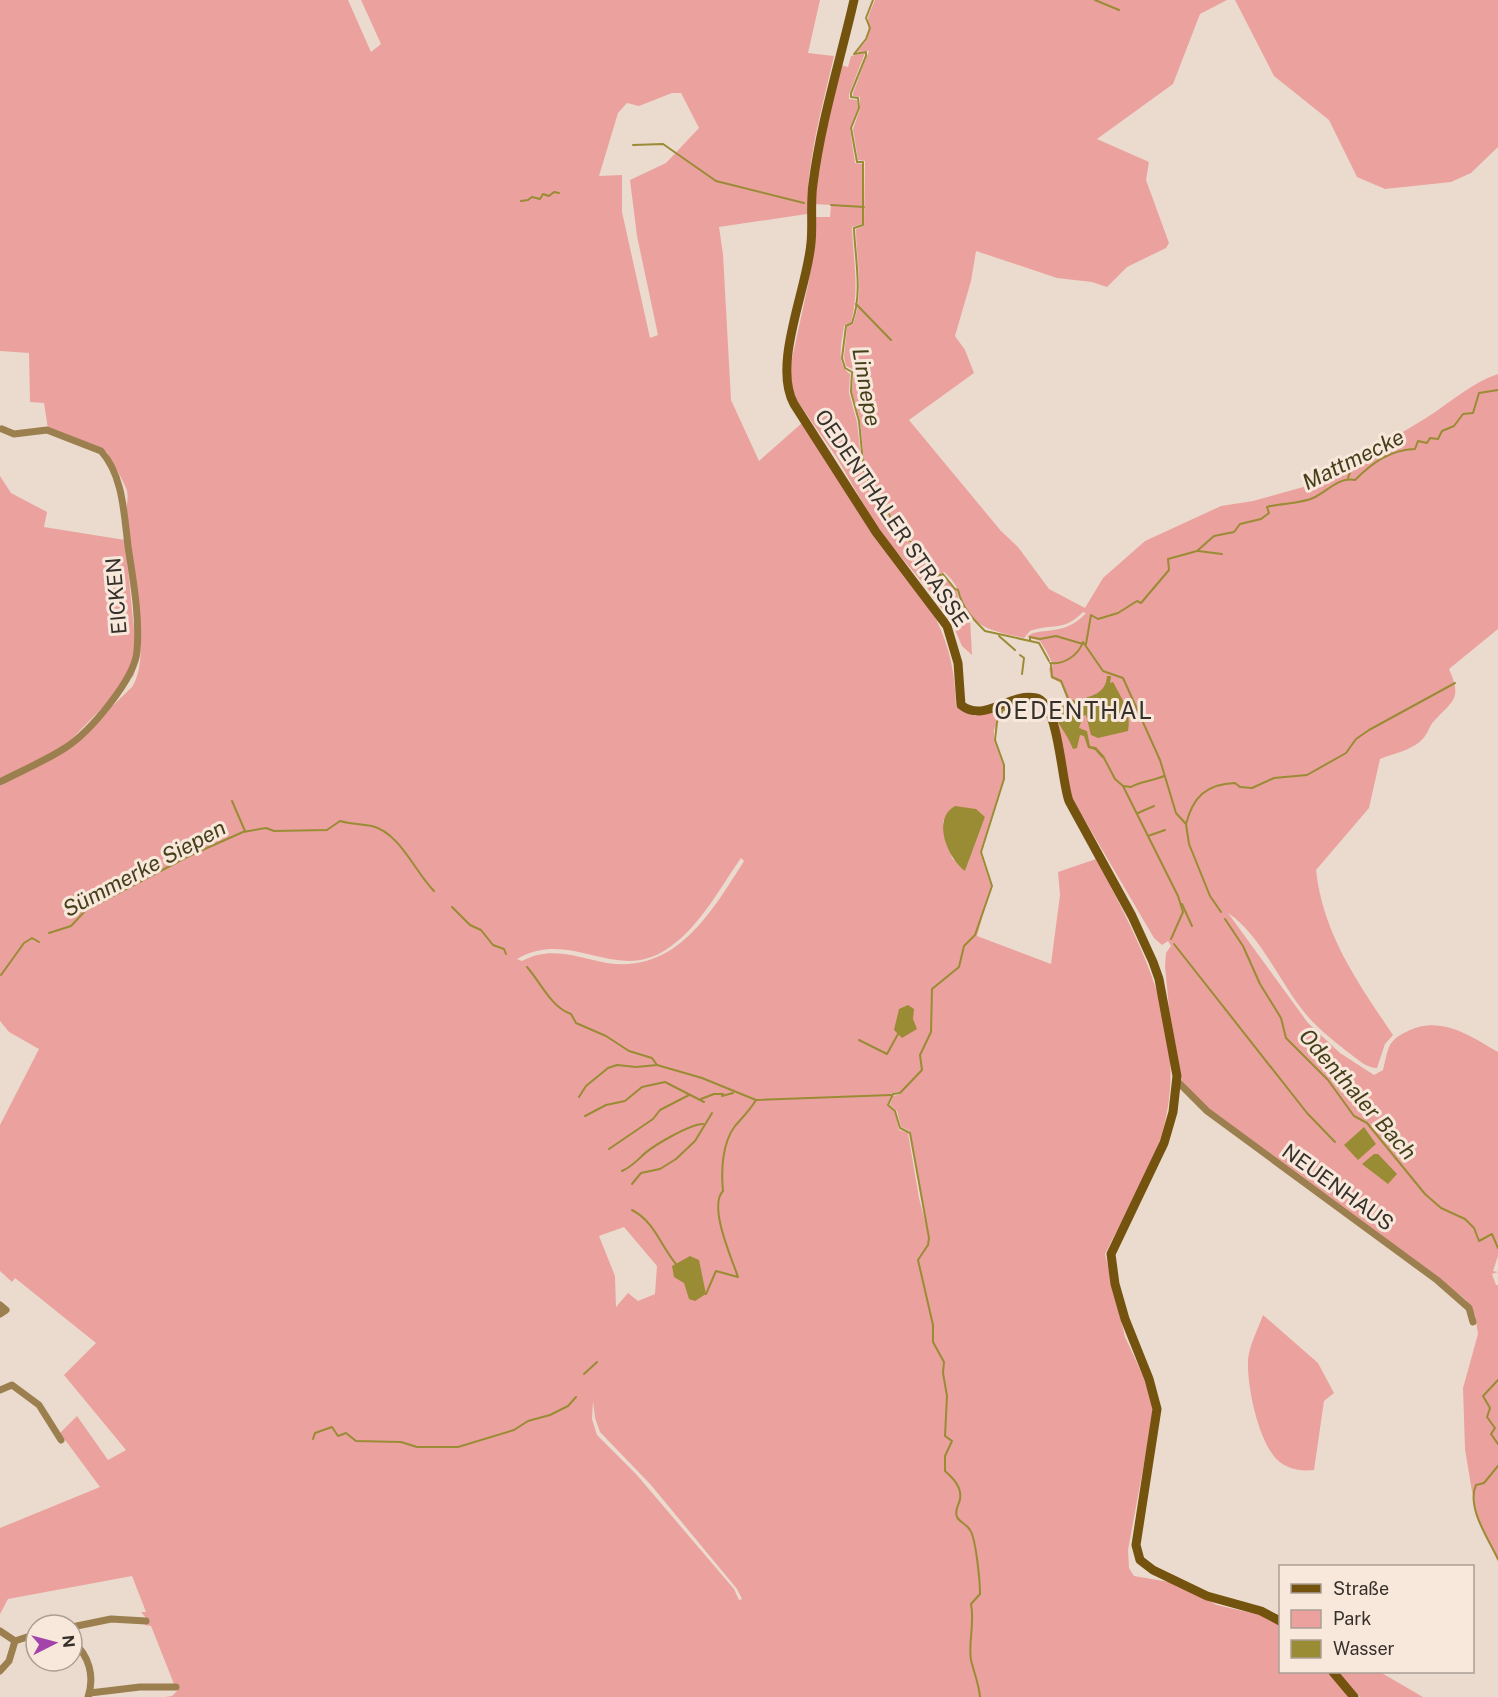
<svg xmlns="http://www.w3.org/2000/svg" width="1498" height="1697" viewBox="0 0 1498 1697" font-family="'Public Sans',sans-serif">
  <rect width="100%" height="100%" fill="#ebdbce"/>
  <g fill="#eba29e" fill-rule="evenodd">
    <path d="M0,0H348L371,52L381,44L361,0H820L808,53L834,56C822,108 807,160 807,214L719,227L723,254L731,400L759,461L802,423L936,619C950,648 955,673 956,706L975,716L1020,702V706L1003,710L994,730V740L1003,765V780L980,852L991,886L977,936L1051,964L1060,895L1058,872L1096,859C1143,948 1194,1040 1159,1143C1146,1181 1123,1217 1105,1254L1125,1337L1145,1380L1154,1409L1128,1550L1129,1568L1134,1576L1175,1583L1217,1605L1260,1615L1280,1625V1672H1328L1349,1697H165L172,1696L177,1691L178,1684H174L151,1626L145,1625L146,1618L141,1612H146L132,1576L8,1599L0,1614V1528L100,1487L60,1433L77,1416L108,1460L126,1450L64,1375L96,1343L15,1278L12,1282L0,1271V1125L39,1049L9,1032L0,1021V786L68,749L132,687C153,656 131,559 126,520C125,510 130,497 126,488C121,476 113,464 107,452L48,429L44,403L30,402L29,353L0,351ZM672,93H681L699,128L666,163L630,180L637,236L658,335L650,338L622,212V175L599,176L618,113L627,103L639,106ZM967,810L985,817L965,871L952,858L943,821ZM741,858L744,861C708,918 671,981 593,960C568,954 546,948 522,961L517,959C572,927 617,986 670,947C700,926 720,888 741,858ZM900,1092L901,1094L893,1096L890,1105L897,1111L901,1127L910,1131L930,1240L919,1198L908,1133L899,1130L895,1112L887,1105L892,1093ZM624,1227L657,1266L655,1294L638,1301L628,1293L616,1307L615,1276L599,1236ZM593,1401L595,1418L600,1432L651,1485L737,1589L742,1599L739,1600L734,1589L636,1474L597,1435L592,1419Z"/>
    <path d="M875,0H1227L1200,14L1173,84L1097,139L1149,162L1146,180L1169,243L1166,248L1127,267L1107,287L1092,282L1057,278L976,251L971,281L955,336L965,350L974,373L909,420L1001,531L1018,547L1049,589L1085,608L1103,578L1145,541L1221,506L1253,501L1314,484L1347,463L1353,451L1361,457C1382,443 1404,432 1426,418C1450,403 1471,383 1498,374V629L1449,669C1462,698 1454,700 1435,720C1430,724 1429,731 1425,736C1415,750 1395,753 1380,759L1369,808L1316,870C1323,934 1358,983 1393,1035L1385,1044L1377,1068C1367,1068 1360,1061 1353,1056C1336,1043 1317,1028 1304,1012C1281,984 1259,933 1228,913L1308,1023L1340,1053L1374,1075L1383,1070C1385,1062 1386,1054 1389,1047C1392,1040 1399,1035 1406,1032C1440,1014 1470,1036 1498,1052V1256L1493,1271L1498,1272L1492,1274L1496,1285H1498V1562L1476,1516L1465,1449L1463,1388L1478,1334L1475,1315L1466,1300L1438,1278L1208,1110L1182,1081L1169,1008L1165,966L1166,953L1171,946L1168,941L1162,945L1154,938L1073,800L1049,704L1067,700L1061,683L1051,678L1049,668L1053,667C1051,658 1045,649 1040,641L1027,637C1037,626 1064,638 1086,613L1083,612C1064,632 1052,623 1030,631L1024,638C1001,633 972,629 962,602C956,587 958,585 944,572L938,575L912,541L900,534L882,496L874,489L865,472L860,420L852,392L854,370L846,366L844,357L847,327L853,324C865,292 856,261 856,229L864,226L865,161L858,160L853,129L860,109V97L853,96V93L869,51L856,52C870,37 869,39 868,20C868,15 873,5 875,0Z"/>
    <path d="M1235,0H1498V147L1471,173L1451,182L1385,189L1357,177L1329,120L1274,76Z"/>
    <path d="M865,53L849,94V99L857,100L858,108L850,129L855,163L862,164V224L852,227C853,259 860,290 851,322L844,326C842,342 835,364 850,374L849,393L857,422L863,474L871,490L880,498L897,536L910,543L936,578L943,576L957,591L960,605L970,618L972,655L962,646L952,623L928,589L879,531L837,458L798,402L792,387L790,368L808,285L815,244V217H830L831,205L815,204L819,162L841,65L848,67L851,56Z"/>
    <path d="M0,476L11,493L47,512L44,527L125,540L137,659L134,675L65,746L0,780Z"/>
    <path d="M1263,1315L1318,1363L1334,1393L1324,1401L1314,1470C1299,1472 1282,1468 1273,1455C1257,1433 1247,1386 1248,1360C1249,1346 1258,1329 1263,1315Z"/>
    <path d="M1338,1672H1380L1423,1697H1360Z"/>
  </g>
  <g fill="#9a8b35">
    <path d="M1107,676H1111L1110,683L1113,682C1121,697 1132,713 1128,731L1098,738L1091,735L1086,715L1083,716L1079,728L1087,731L1090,746L1096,747L1105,757L1102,758L1095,750L1088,748L1084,736L1080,735L1077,748L1073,749C1067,733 1055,721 1049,704L1066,701V698L1076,701C1091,696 1106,694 1107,676Z"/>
    <path d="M955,806L976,809L985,817L965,871C948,859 931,819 955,806Z"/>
    <path d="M908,1005L914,1009L913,1019L917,1029L902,1038L894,1030L899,1009Z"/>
    <path d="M1364,1127L1376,1144L1358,1160L1344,1145Z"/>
    <path d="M1374,1154H1378L1397,1174L1388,1184L1362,1164Z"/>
    <path d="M690,1256L699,1260L706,1294L695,1301L689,1299L684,1283L674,1277L672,1266Z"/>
  </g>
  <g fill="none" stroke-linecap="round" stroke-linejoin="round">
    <g stroke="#9a8b35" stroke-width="2">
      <path d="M873,0L866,18L870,28L866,39L854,54L866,52V56L851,93V97L858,98L859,108L851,128L857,162H863V225L854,228C855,259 863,292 852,323L846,326L842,358L845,368L852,372L851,392L859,421L864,473L873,490L881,497L899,535L911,542L937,576L943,574L955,589L958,590C962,608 972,618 985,631L1039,643L1049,661"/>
      <path d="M1095,0L1119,10"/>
      <path d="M633,145L663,144L716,181L804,203"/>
      <path d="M521,201L528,200L532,197L540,199L543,194L549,196L554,192L559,193"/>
      <path d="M831,205L864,207"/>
      <path d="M856,304L891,340"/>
      <path d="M1348,478L1357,454"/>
      <path d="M1198,551L1222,554"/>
      <path d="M999,636L1015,650"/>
      <path d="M1030,641V637L1040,639L1056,636L1083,644"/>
      <path d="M1086,644L1091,615L1098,619L1118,613L1137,601L1141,603L1169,570L1168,559L1197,551L1214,536L1234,532L1240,524L1261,519L1269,513L1267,507C1281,503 1300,504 1313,498C1328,491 1338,477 1355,480C1373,462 1390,450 1415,449L1418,441L1427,443L1430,438L1438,439L1442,431L1454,426L1463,414L1473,413L1479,393L1498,390"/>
      <path d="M1020,655L1024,658L1022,674"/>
      <path d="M1050,663C1063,665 1078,656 1083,642L1103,671L1123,678L1160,760L1176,813L1186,824L1189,844L1210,896L1221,912"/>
      <path d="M1051,665L1052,677L1061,681L1068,698"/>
      <path d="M1104,758L1115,779L1123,786L1178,896L1183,912L1171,939"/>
      <path d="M1123,786L1131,787C1141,781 1153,781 1164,776"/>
      <path d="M232,801L245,831"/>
      <path d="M1138,813L1154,806"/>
      <path d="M1186,824C1193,797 1206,784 1235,783L1240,787L1252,788L1274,778L1307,775L1346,753L1356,739L1369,730L1455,683"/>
      <path d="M1148,836L1165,830"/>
      <path d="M1182,904L1192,926"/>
      <path d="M452,907L470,925L481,930L493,945L504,949L506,954"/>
      <path d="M1225,919L1243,946L1260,984L1281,1018L1286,1038L1328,1080L1354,1116L1367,1123L1425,1194L1441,1208L1465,1219L1474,1228L1479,1241L1492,1234L1498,1248"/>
      <path d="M49,933L71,926L86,910L189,856L243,832L266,828L274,831L327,830L340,821C350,824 362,824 372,826C400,833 415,872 434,891"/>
      <path d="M1174,944L1307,1113L1335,1142"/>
      <path d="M527,967C541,983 551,1007 571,1014L576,1023L606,1036L629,1051L652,1058L657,1065L702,1078L756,1100"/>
      <path d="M1,975L24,943L32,938L39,942"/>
      <path d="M859,1040L887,1054L898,1034"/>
      <path d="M722,1096L733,1093"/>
      <path d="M579,1097L586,1086L608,1068L617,1065L636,1067L657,1065"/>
      <path d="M701,1099L714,1094H723"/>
      <path d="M585,1116L606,1105L625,1101L642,1087L665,1082L704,1102"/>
      <path d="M609,1149L653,1119L660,1110L689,1095"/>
      <path d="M622,1171C631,1167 634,1163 641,1157C650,1147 690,1124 703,1124"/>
      <path d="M632,1184L641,1173L660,1169L676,1159L695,1141L712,1113"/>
      <path d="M632,1210C655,1222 660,1245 676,1264"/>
      <path d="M706,1294L716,1271L738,1277C732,1259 708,1206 723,1191C721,1171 722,1143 735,1126C742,1118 750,1110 756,1100L891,1095"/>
      <path d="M584,1374L597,1362"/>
      <path d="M1498,1380L1483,1396L1490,1408L1487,1417L1495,1428L1491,1434L1498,1444"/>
      <path d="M313,1439L315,1433L332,1427L338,1436L346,1433L356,1441L401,1442L417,1447H458L514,1430L528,1421L550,1415L568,1406L576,1397"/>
      <path d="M1498,1466L1484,1483L1476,1485C1466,1507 1489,1540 1498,1559"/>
      <path d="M980,1697C979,1684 974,1673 971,1660C968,1642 975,1623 971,1604L980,1594C980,1582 976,1538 970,1530C967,1524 960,1523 957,1517C954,1509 959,1506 960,1499C962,1487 953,1478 945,1471V1456L952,1441L945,1436L947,1396L943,1373L944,1362L933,1342V1325L918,1260L928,1245L929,1238L910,1133L900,1128L895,1111L888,1105L893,1094L900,1093L922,1070L920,1055L931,1032L932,989L959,967L964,946L975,935L992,886L981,852L1004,779V765L995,740L997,722L1003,710L1021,708V702"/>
    </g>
    <g stroke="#9c7f4e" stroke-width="7">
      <path d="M0,782C21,771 45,761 65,748C89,733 135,679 137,651C140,616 133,580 128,546C124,514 123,475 101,451L47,430L14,434L2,429"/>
      <path d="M1177,1081L1207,1111L1437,1280L1469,1308L1473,1322"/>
      <path d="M0,1305L6,1310L0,1314"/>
      <path d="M0,1390L12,1385L39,1405L61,1440"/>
      <path d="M72,1627L111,1619L146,1621"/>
      <path d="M0,1631L15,1641L36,1634"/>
      <path d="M72,1641C89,1655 95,1676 88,1697"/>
      <path d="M0,1671L9,1661L15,1641"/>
      <path d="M90,1693L140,1687H176"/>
    </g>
    <g stroke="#74530e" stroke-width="9">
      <path d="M854,0C840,61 821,121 813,184C810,204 813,223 811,243C807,290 772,364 794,404L876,532L947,626L958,663L961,705C985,724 1009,692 1036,698C1059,703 1061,780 1069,801L1132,916L1153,962L1159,979L1177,1076L1173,1112L1164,1143L1111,1254L1115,1284L1125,1319L1149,1379L1157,1409L1136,1545L1140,1560L1153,1570L1207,1596L1261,1611L1280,1621"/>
      <path d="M1333,1672L1354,1697"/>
    </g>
  </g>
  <g text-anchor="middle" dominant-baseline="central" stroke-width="6" stroke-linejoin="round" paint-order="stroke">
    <g font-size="21" fill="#36302b" stroke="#f8e8db">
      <text transform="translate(892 518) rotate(56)">OEDENTHALER STRASSE</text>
      <text transform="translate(116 596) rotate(-95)">EICKEN</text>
      <text transform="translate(1338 1187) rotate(36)">NEUENHAUS</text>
    </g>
    <g font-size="22" font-style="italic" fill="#453f1a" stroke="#f8e8db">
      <text transform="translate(867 387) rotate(80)">Linnepe</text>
      <text transform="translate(1353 459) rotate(-26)">Mattmecke</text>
      <text transform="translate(144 868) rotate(-28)">Sümmerke Siepen</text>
      <text transform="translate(1358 1094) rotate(49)">Odenthaler Bach</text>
    </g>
    <g font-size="24" letter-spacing="1.5" fill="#36302b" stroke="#f8e8db">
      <text x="1074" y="710">OEDENTHAL</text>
    </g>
  </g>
  <rect x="1279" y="1565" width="195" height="108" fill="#f8e8db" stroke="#aa9e95" stroke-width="1.5"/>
  <rect x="1291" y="1584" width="30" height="9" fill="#74530e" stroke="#aa9e95" stroke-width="1.5"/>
  <text x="1333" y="1595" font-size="18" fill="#36302b">Straße</text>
  <rect x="1291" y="1610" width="30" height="18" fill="#eba29e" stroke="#aa9e95" stroke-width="1.5"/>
  <text x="1333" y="1625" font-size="18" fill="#36302b">Park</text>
  <rect x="1291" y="1640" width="30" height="18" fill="#9a8b35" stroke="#aa9e95" stroke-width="1.5"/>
  <text x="1333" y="1655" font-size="18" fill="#36302b">Wasser</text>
  <g transform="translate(54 1643) rotate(84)"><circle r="28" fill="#f8e8db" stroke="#aa9e95" stroke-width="1.5"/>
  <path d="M0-4.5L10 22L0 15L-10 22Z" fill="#a443aa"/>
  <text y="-9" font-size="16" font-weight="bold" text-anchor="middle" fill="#36302b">N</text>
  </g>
</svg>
